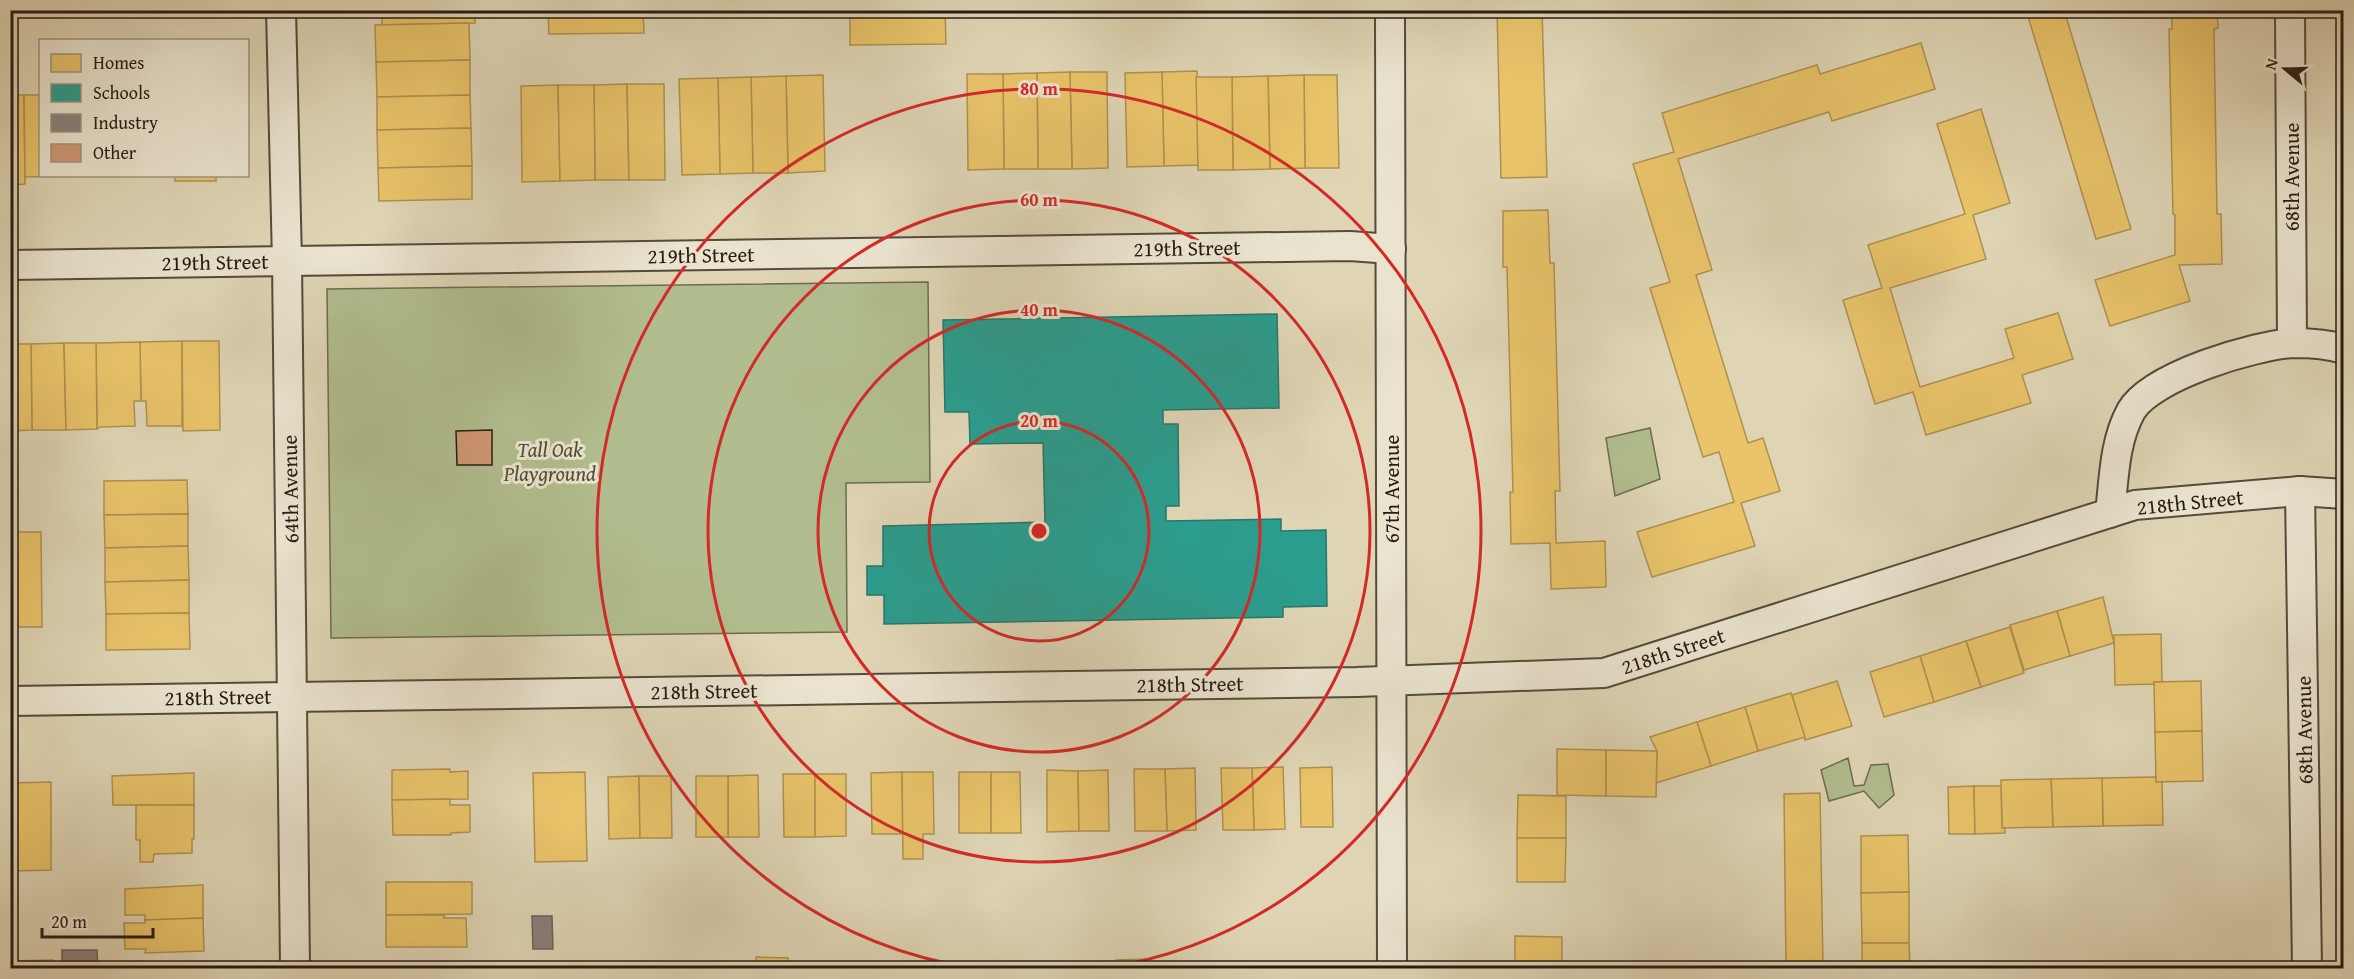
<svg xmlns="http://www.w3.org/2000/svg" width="2354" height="979" viewBox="0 0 2354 979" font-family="'Gentium Book Plus',serif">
  <rect width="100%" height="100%" fill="#dfd5b5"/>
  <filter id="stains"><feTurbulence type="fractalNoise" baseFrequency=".00333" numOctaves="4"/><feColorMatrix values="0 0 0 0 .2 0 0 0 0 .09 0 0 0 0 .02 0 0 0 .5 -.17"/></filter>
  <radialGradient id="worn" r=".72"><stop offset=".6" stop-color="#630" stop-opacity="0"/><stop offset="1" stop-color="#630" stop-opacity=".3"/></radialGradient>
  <g fill="#b1bd8e" stroke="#6c6c51" stroke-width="1.5">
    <path d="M928,282L930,482L846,483L847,632L331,638L327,289Z"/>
    <path d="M1650,428L1660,479L1615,496L1606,438Z"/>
    <path d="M1848,758L1854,786L1864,785L1871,765L1888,764L1894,795L1879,808L1864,791L1829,801L1821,770Z"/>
  </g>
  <g fill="#e9c46a" stroke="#af9150" stroke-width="1.5">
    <path d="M382,10H475V23L382,25Z"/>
    <path d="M548,10H643L644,33L549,34Z"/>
    <path d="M850,10H945L946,44L850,45Z"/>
    <path d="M1497,10H1542L1547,177L1501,178Z"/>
    <path d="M2026,10H2064L2131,229L2096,239Z"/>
    <path d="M2172,10H2217L2218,28L2214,29L2217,214H2221L2222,264L2179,265L2190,301L2110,326L2095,280L2175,255V215L2173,214L2169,29H2172Z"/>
    <path d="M469,23L470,60L376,62L375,25Z"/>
    <path d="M1921,43L1935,89L1832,121L1829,112L1678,159L1712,270L1696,275L1748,443L1763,438L1780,491L1741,503L1755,546L1652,577L1637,532L1734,502L1719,452L1703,457L1650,288L1670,282L1633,164L1674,152L1662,113L1817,65L1820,74Z"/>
    <path d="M470,60V95L377,97L376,62Z"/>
    <path d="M1197,71L1199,165L1164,166L1162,72Z"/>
    <path d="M1070,72H1107L1108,168L1072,169Z"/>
    <path d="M1070,72L1072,169H1038L1037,73Z"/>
    <path d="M1162,72L1164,166L1127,167L1125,73Z"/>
    <path d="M1037,73L1038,169H1004L1003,74Z"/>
    <path d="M967,74H1003L1004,169L968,170Z"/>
    <path d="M823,75L825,171L788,173L786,76Z"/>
    <path d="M1304,75H1337L1339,168H1305Z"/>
    <path d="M1304,75L1305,168L1270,169L1268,76Z"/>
    <path d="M786,76L788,173H753L751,77Z"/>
    <path d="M1268,76L1270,169L1233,170L1232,77Z"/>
    <path d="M751,77L753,173L720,174L718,78Z"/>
    <path d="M1196,77H1232L1233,170H1198Z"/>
    <path d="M718,78L720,174L682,175L679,79Z"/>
    <path d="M627,84L629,180H595L594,85Z"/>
    <path d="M627,84H664L665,180H629Z"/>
    <path d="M558,85L560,181L522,182L521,86Z"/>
    <path d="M558,85H594L595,180L560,181Z"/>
    <path d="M10,95H24L25,184L10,185Z"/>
    <path d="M24,95H40V176H61L25,177Z"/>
    <path d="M470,95L471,128L377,130V97Z"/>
    <path d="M1981,109L2010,203L1973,215L1986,259L1890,288L1920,387L2014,358L2005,329L2058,313L2073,359L2022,375L2031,403L1926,435L1913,392L1875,404L1843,300L1882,288L1868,245L1965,214L1937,124Z"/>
    <path d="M471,128L472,166L378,168L377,130Z"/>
    <path d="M472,166V199L379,201L378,168Z"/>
    <rect x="175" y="176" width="41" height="5"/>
    <path d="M1548,210L1550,263H1554L1560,491H1555L1556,543L1605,541L1606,587L1551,589L1550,543L1511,544L1510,492H1513L1507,267H1503V211Z"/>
    <path d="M182,341V426H147L146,401H141L140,342Z"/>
    <path d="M182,341H219L220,430L183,431Z"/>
    <path d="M140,342L141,401H134L135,426L100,427L97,429L96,343Z"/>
    <path d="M64,343L66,430H32L31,344Z"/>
    <path d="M64,343H96L97,429L66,430Z"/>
    <path d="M10,344H31L32,430L10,431Z"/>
    <path d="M187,480L188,514L104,515V481Z"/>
    <path d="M188,514V546L105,548L104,515Z"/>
    <path d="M10,532H41L42,627H10Z"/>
    <path d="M188,546L189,580L105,582V548Z"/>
    <path d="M189,580V613L106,614L105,582Z"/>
    <path d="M2103,597L2114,643L2070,656L2057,611Z"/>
    <path d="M2057,611L2070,656L2024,670L2010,625Z"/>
    <path d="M189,613L190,649L106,650V614Z"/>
    <path d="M2010,627L2024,673L1981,687L1966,641Z"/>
    <path d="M2161,634L2162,682H2154V684L2115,685L2114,635Z"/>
    <path d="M1966,641L1981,687L1934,702L1920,656Z"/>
    <path d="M1920,656L1934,702L1884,717L1870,672Z"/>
    <path d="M1837,681L1852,726L1805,740L1792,695Z"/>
    <path d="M2201,681L2202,731L2155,732L2154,682Z"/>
    <path d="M1791,693L1805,737L1758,751L1745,707Z"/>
    <path d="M1745,707L1758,751L1711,766L1697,722Z"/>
    <path d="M1697,722L1711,766L1656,783L1657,751L1650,737Z"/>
    <path d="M2202,731L2203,781L2156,782L2155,732Z"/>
    <path d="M1557,749L1606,750V796L1557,795Z"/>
    <path d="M1606,750L1657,751L1656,797L1606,796Z"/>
    <path d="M1283,767L1285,829L1254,830L1252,768Z"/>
    <path d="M1332,767L1333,827H1301L1300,768Z"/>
    <path d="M1195,768L1196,830L1167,831L1165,769Z"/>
    <path d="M1221,768H1252L1254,830H1223Z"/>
    <path d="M450,769V772L468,771V799L392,800V770Z"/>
    <path d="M1134,769H1165L1167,831H1135Z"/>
    <path d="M1047,770L1078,771L1079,831L1047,832Z"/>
    <path d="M1108,770L1109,831H1079L1078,771Z"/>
    <path d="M585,772L587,861L535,862L533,773Z"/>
    <path d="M902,772L903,834H872L871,773Z"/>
    <path d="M902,772H933L934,834H923V859H903Z"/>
    <rect x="959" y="772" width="32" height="61"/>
    <path d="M991,772H1020L1021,833H991Z"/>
    <path d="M194,773V805H113L112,776Z"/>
    <path d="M783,774H815V837H784Z"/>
    <path d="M815,774H846V836L815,837Z"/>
    <path d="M758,775L759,837H728V776Z"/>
    <path d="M639,776L640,838L609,839L608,777Z"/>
    <path d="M639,776H671L672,838H640Z"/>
    <rect x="696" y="776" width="32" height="61"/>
    <path d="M2156,777V782H2162L2163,825L2103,826L2102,778Z"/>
    <path d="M2102,778L2103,826L2053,827L2051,779Z"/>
    <path d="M2051,779L2053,827L2002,828L2001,780Z"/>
    <path d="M51,782V870L14,871L12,783Z"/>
    <path d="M10,783H12L13,865H10Z"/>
    <path d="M1974,786L1975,834H1949L1948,787Z"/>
    <path d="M1974,786H2001L2002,828H2005V833L1975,834Z"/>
    <path d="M1820,793L1823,968H1786L1784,794Z"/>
    <path d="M1518,795L1566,796V838H1517Z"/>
    <path d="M450,799V805H470V832L451,833V835H393L392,800Z"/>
    <path d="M136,805H194V839H192V853L154,854L153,862H140V840H136Z"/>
    <path d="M1908,835L1909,892L1861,893V836Z"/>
    <path d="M1517,838H1566L1565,882H1517Z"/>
    <path d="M386,882H472V914L386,915Z"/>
    <path d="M203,885V918L145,920V915H125V889Z"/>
    <path d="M1909,892V943H1862L1861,893Z"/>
    <path d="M386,915H444V918H466L467,947H386Z"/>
    <path d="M203,918L204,951L145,953L146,949H125L124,923H145V920Z"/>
    <path d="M1515,936L1562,937V968H1515Z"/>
    <path d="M1862,943H1909L1910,968H1862Z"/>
    <path d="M756,957L788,958V968H756Z"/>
    <path d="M1147,959V968H1117L1116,960Z"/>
    <path d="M53,960L54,968H10V961Z"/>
    <path d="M1111,961V968H1085L1084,962Z"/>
    <rect x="1298" y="962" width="31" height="6"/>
  </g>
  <path fill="#2a9d8f" stroke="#29766a" stroke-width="1.5" d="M1277,314L1279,408L1163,410V424H1178L1179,506H1166V521L1281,519V531L1326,530L1327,606L1283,607V617L884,624V595H867V566H883V526L1045,522L1043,443L970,444L969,412H945L943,320Z"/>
  <g fill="#8a817c" stroke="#6c625d" stroke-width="1.5">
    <path d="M10,10H12L11,42H10Z"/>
    <path d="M532,916H552L553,949H533Z"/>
    <path d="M62,950H97L98,968H62Z"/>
  </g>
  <path fill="#d09675" stroke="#271b14" stroke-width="1.5" d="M492,430V465H457L456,431Z"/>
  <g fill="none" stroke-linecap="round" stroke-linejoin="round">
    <g stroke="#554a3c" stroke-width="32">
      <g id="minor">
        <path d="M281,10L287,261L295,968"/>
        <path d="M1390,10L1392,968"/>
        <path d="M2290,10L2292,343"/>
        <path d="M10,265L1350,246L1391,249"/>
        <path d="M2300,491L2307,968"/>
        <path d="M2110,513C2114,479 2114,442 2131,411C2151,376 2255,345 2294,343C2311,343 2327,344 2344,349"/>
        <path d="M10,701L1357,682L1604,673L2135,505L2300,491L2344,494"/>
      </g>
    </g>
    <use href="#minor" stroke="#eae4cf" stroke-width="28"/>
  </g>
  <g fill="none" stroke="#d62828" stroke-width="3">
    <circle cx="1039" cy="531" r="110"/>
    <circle cx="1039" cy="531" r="221"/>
    <circle cx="1039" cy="531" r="331"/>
    <path d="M974 968A442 442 0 1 1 1104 968"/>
  </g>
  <g text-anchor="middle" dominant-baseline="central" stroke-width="6" stroke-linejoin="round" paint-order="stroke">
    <g font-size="21" fill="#271b14" stroke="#eae4cf">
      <text transform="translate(2291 177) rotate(-90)">68th Avenue</text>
      <text transform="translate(1187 248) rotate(-1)">219th Street</text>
      <text transform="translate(701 255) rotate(-1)">219th Street</text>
      <text transform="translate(215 262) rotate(-1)">219th Street</text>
      <text transform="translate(290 489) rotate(-91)">64th Avenue</text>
      <text transform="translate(1391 489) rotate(-90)">67th Avenue</text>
      <text transform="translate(2190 502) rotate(-6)">218th Street</text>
      <text transform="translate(1673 651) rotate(-18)">218th Street</text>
      <text transform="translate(1190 684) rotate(-1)">218th Street</text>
      <text transform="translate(704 691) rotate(-1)">218th Street</text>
      <text transform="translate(218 697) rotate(-1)">218th Street</text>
      <text transform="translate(2304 730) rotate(-91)">68th Avenue</text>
    </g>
    <g font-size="21" font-style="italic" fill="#504c39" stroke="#eae4cf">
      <text x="550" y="449">Tall Oak<tspan x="550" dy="24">Playground</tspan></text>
    </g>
  </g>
  <circle cx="1039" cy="531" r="9" fill="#d62828" stroke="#eae4cf" stroke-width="3"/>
  <g font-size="18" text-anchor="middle" font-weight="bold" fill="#d62828" stroke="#eae4cf" stroke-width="6" stroke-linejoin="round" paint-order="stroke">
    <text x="1039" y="95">80 m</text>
    <text x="1039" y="206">60 m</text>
    <text x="1039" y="316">40 m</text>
    <text x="1039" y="427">20 m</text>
  </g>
  <rect width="2354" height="979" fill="none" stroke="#dfd5b5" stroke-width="36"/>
  <rect x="12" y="12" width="2330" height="955" fill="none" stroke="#271b14" stroke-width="3"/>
  <rect x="18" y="18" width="2318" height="943" fill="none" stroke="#271b14" stroke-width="1.5"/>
  <rect x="39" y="39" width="210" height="138" fill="#eae4cf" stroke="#9c9484" stroke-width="1.5"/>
  <rect x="51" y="54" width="30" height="18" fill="#e9c46a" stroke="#9c9484" stroke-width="1.5"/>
  <text x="93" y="69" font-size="18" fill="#271b14">Homes</text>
  <rect x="51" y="84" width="30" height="18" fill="#2a9d8f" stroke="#9c9484" stroke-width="1.5"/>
  <text x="93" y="99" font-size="18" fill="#271b14">Schools</text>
  <rect x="51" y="114" width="30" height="18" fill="#8a817c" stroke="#9c9484" stroke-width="1.5"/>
  <text x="93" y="129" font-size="18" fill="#271b14">Industry</text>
  <rect x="51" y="144" width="30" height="18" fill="#d09675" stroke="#9c9484" stroke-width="1.5"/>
  <text x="93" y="159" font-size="18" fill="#271b14">Other</text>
  <g transform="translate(2285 69) rotate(289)" stroke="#eae4cf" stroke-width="4.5" paint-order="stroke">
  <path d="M0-4.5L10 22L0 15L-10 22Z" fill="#271b14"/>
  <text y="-9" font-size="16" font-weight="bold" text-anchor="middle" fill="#271b14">N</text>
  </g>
  <path d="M42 928v9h111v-9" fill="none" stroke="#271b14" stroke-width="3"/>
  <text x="51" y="928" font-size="18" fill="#271b14" stroke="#eae4cf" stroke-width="4.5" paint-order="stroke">20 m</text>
  <rect width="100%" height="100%" filter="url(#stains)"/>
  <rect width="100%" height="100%" fill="url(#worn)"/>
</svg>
